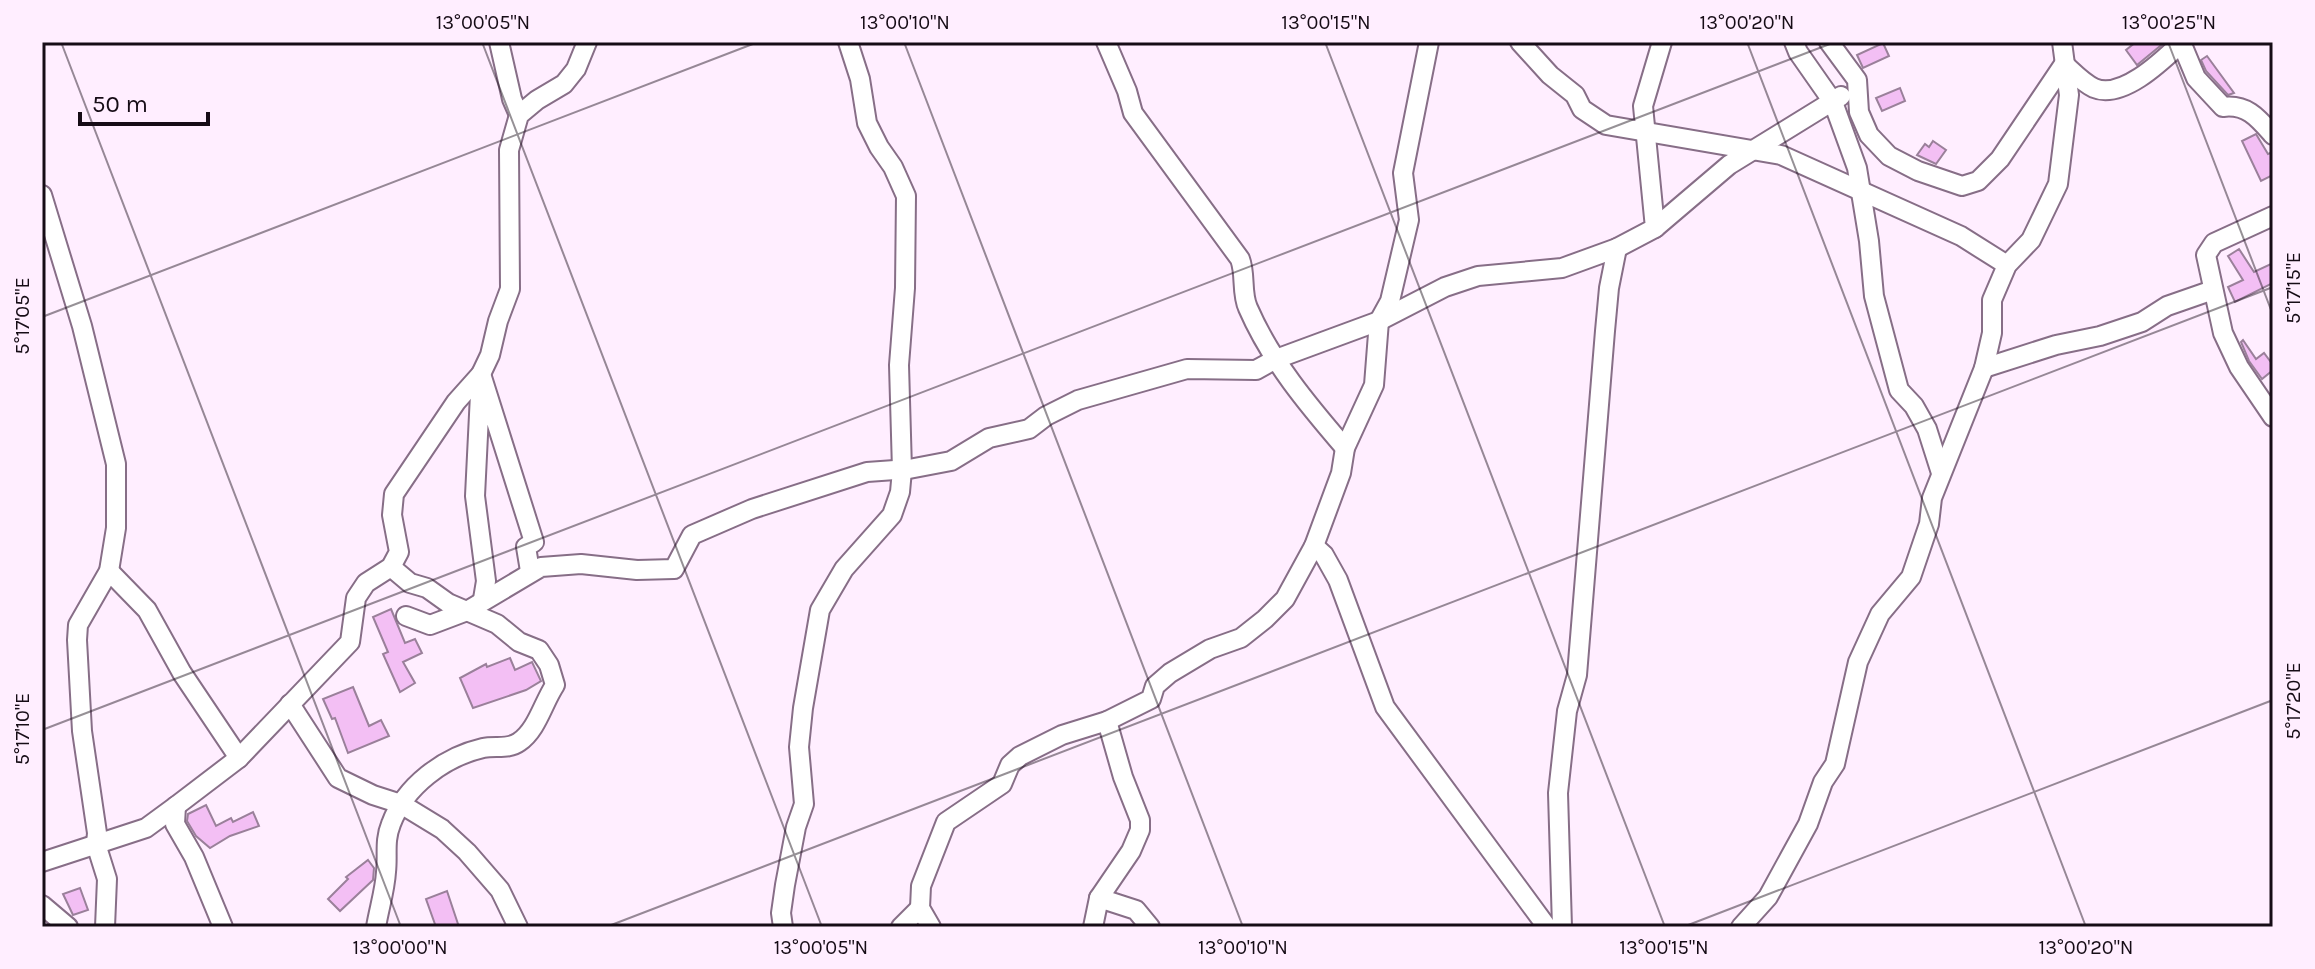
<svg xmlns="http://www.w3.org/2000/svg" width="2315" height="969" viewBox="0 0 2315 969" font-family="Karla,sans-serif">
  <rect width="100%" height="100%" fill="#fef"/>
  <g fill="#f3bff4" stroke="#9a809a" stroke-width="2">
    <path d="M2136,42H2165L2137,65L2126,50Z"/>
    <path d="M1883,43L1889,56L1863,68L1857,55Z"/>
    <path d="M2207,56L2234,93L2228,95L2206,71L2201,60Z"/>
    <path d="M1900,88L1905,101L1882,111L1876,98Z"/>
    <path d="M2256,134L2268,154L2273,152V175L2261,181L2242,141Z"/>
    <path d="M1933,141L1946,150L1936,164L1917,155L1925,144L1929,147Z"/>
    <path d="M2239,249L2254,272L2273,263V283L2235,302L2228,287L2243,280L2228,256Z"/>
    <path d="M2243,340L2256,359L2264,353L2273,365V370L2262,379L2249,361L2241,342Z"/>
    <path d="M391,609L405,643L415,639L422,653L403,662L415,683L400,692L383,654L388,652L373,617Z"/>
    <path d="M510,658L515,670L532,662L541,681L526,690L473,708L460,678L486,664L487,667Z"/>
    <path d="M353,687L369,726L381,720L389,736L348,753L335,718L332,719L323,699Z"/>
    <path d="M206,805L216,826L231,818L233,822L253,812L259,826L230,836L210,848L196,836L187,821L188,814Z"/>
    <path d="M368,860L374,868L373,880L340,911L328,899L348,879L346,877Z"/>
    <path d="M80,888L88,910L73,915L63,894Z"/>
    <path d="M447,891L459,927H436L426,899Z"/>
  </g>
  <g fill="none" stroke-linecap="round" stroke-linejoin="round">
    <g stroke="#876e87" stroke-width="22">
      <g id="street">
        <path d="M499,42L512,99L519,115"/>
        <path d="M1106,42L1127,91L1133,113L1240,259C1246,275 1241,293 1248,308C1271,361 1308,405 1345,448"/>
        <path d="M1520,42L1550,75L1575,95L1582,109L1606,125L1781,155L1961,236L2007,265"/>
        <path d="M1794,42L1798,52L1833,102L1857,168L1869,241L1874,296L1899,390L1914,406L1927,429L1941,473"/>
        <path d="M1829,42L1857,80L1859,112L1869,135L1889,156L1918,171L1962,186L1978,181L2000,159L2064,64C2073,72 2083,83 2094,88C2122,100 2162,61 2181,43"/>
        <path d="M2181,42L2196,78L2223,107C2247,104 2258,118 2273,135"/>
        <path d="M42,195L82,326L116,464V528L109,571L78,625L77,640L82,731L97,833L96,844L107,879L105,927"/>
        <path d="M2273,216L2214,243L2206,255L2223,333L2239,367L2273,417"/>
        <path d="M1655,228L1729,165L1841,96"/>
        <path d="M1617,248L1655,228L1643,106L1662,42"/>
        <path d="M1984,368L2056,345L2100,336L2142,322L2167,306L2213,290"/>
        <path d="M1314,546L1324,555L1338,580L1385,707L1547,927"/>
        <path d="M109,571L147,610L182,673L239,758"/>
        <path d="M483,599L486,581L475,496L481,374L534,542L526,547L530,571"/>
        <path d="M406,616L430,625L467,611L541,567L581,564L637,570L674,569L692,535L752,509L867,472L909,469L951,461L989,438L1029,429L1046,416L1078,400L1187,369L1256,370L1276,359L1379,321L1445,287L1478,276L1562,268L1617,248L1609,288L1605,331L1577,675L1567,711L1558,793L1562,927"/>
        <path d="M290,704L338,778L373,795L401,804L442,829L467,852L500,890L518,927"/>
        <path d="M1107,721L1151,699L1155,686L1170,673L1210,649L1241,638L1265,619L1285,599L1314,546L1341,473L1345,448L1374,385L1379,321L1390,301L1409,220L1403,173L1429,42"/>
        <path d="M176,806L175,824L194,857L223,927"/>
        <path d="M42,862L146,828L176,806L239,758L350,642L356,598L366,583L391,567L399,552L392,515L394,494L456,402L481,374L490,355L498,321L510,289L509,150L519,115L537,100L564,84L576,69L587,42"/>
        <path d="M42,905L68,927"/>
        <path d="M376,927C379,909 385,890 386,872C388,855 384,841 391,824C405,786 444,757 483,748C495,745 508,750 519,742C537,730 543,703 555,685L549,665L539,650L519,642L497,624L448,603L427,588L410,583L391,567"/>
        <path d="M783,927L781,913L785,885L796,827L804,804L799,747L803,708L820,610L844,569L892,515L900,492L902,470L899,365L905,288L906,196L893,167L879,147L867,123L860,79L848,42"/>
        <path d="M901,927L920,908"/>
        <path d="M931,927L920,908L921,886L946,822L1002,784L1010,765L1020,756L1062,735L1107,721L1123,777L1140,820V830L1131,851L1099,898"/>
        <path d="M1093,927L1099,898L1136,910L1150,927"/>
        <path d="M1741,927L1768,897L1808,824L1823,782L1835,764L1858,662L1880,614L1911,577L1929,524L1932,498L1984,368L1992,333V300L2007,265L2031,240L2058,184L2069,95L2062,42"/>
      </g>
    </g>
    <use href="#street" stroke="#fff" stroke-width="18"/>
  </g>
  <path fill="none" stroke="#160c16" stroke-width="2" stroke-opacity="0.45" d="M61,42L401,927M482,42L822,927M904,42L1243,927M1325,42L1665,927M1747,42L2086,927M2168,42L2273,315M42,317L758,42M42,730L1835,42M606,927L2273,287M1683,927L2273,700"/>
  <rect width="2315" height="969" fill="none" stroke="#ffeeff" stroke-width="88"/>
  <path d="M80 112v12h128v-12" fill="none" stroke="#160c16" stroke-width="4"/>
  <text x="92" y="112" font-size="24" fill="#160c16" stroke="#ffeeff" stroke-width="6" paint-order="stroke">50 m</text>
  <rect x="44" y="44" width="2227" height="881" fill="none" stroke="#160c16" stroke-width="3"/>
  <g font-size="20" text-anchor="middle" fill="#160c16">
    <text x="483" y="29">13°00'05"N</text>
    <text x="905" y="29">13°00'10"N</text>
    <text x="1326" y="29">13°00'15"N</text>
    <text x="1747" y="29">13°00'20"N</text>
    <text x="2169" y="29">13°00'25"N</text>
    <text transform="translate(2293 288) rotate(-90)" y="7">5°17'15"E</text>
    <text transform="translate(22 316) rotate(-90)" y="7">5°17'05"E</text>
    <text transform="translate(2293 701) rotate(-90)" y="7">5°17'20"E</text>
    <text transform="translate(22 729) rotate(-90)" y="7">5°17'10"E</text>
    <text x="400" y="954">13°00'00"N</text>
    <text x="821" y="954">13°00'05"N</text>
    <text x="1243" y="954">13°00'10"N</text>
    <text x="1664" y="954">13°00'15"N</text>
    <text x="2086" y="954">13°00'20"N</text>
  </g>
</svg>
